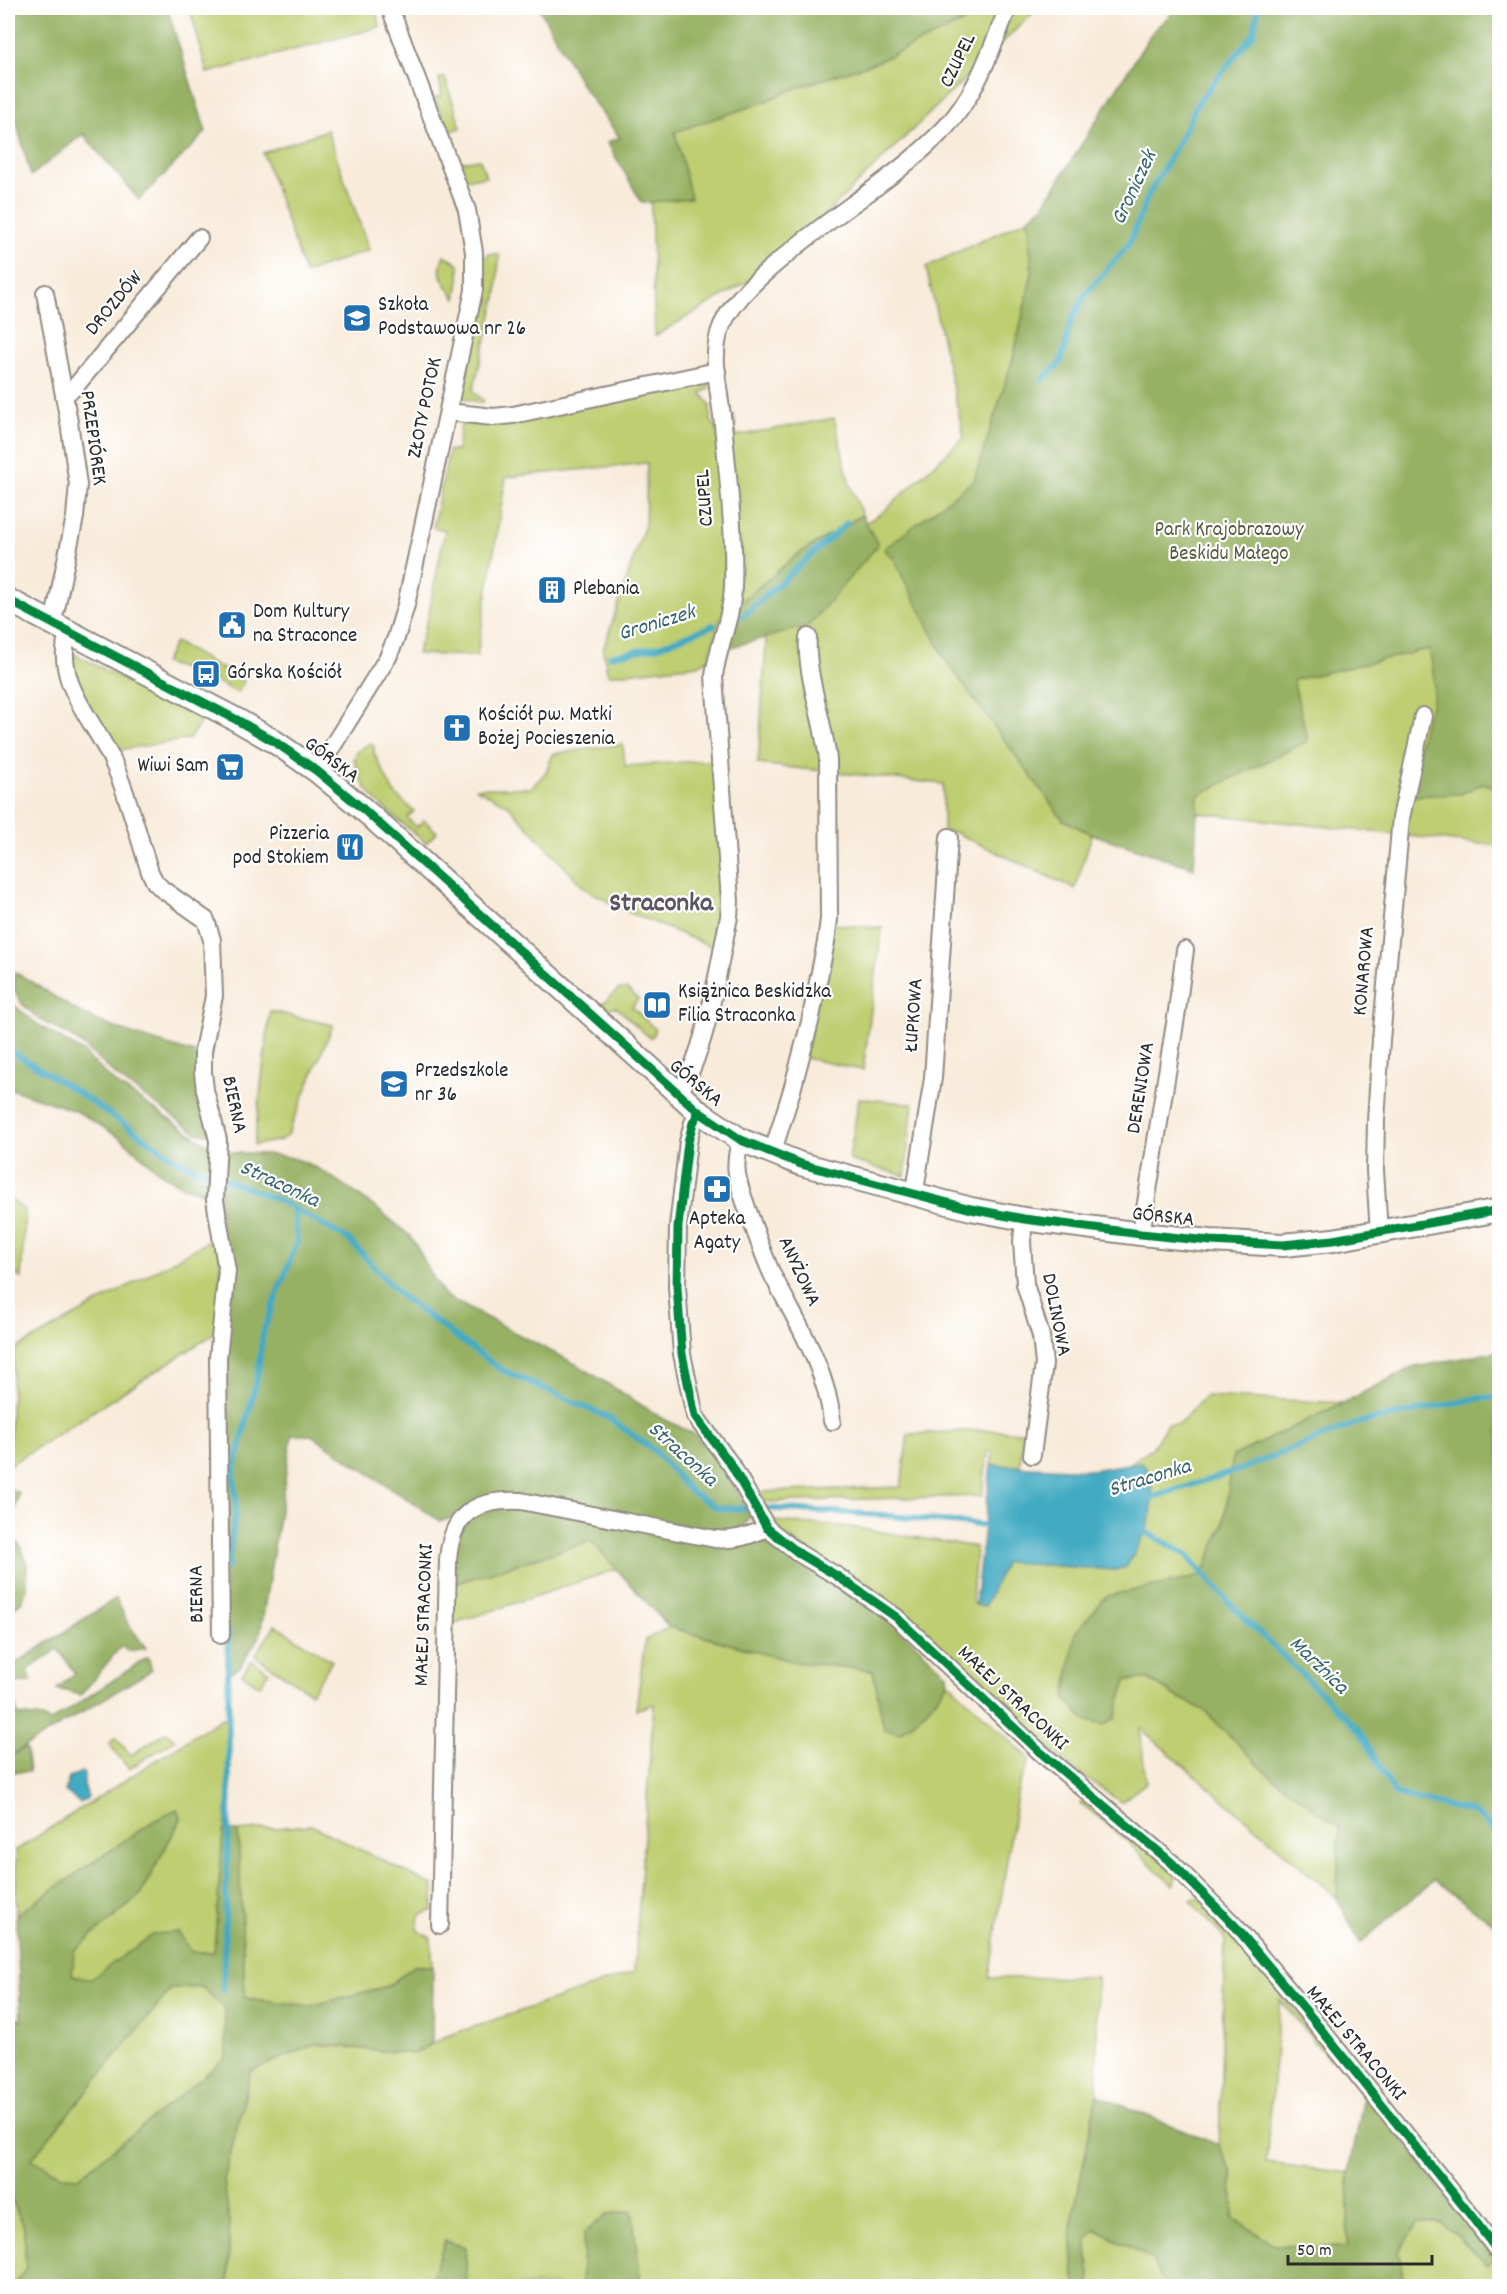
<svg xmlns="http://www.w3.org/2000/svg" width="1507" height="2294" viewBox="0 0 1507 2294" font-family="Dekko,sans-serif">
  <rect width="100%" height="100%" fill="#fff"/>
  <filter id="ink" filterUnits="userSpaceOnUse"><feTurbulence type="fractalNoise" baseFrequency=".0167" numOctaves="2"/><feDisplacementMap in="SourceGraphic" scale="12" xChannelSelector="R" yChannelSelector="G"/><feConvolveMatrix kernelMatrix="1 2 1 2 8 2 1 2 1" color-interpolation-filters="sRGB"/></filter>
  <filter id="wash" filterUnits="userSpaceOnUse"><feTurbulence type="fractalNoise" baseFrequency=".008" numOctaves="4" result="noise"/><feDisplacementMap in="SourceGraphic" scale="24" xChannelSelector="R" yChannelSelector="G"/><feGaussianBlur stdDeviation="1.35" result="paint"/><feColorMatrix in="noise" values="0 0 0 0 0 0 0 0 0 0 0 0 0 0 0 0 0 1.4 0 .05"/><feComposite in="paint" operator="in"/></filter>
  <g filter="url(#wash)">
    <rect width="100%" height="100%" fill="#f8ebda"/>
    <g fill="#bece71" stroke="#747c4e" stroke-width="1.5">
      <path d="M190,8H375L380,27L207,73Z"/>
      <path d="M645,8H1038L769,269L655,336Z"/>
      <path d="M1499,8V846L1047,796L1063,820L1092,834L1075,889L954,832H943V784L758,764L770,581L882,513L964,437L926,267L1028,219L1032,273L1013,359L1003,392Z"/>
      <path d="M439,78H445L461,128L447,132L435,97L442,96Z"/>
      <path d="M327,130L369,250L305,273L263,153Z"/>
      <path d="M480,159L486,177L463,179L458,166L461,162Z"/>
      <path d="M489,254H499L497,294L473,391L484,401L481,403L463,398L462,393L482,299L484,258Z"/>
      <path d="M444,255L459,264V280L456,299C444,281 435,276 444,255Z"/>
      <path d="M705,382L709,385V389L701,393L710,404L711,421L716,427L726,511L724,608L709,659L698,665L608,675L603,650L645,524L647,463L506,477L477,656L417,654L428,617L445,530L433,527L449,450L457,451L461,424L494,425Z"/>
      <path d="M734,415L736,436L834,418L850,485L862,515L798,554L736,606L729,418Z"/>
      <path d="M175,642L244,681L238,693L211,679L213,673L201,667L197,673L164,663Z"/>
      <path d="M70,652L202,720L189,739L112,751L81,698Z"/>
      <path d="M370,743L374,746V753L394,793L414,811L407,818L417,827L424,820L437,832L426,843C397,817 360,798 354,758L358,751Z"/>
      <path d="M623,744L625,766L716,760L726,887L719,950L631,913L585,889L508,805L475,788H531L546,772L553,754Z"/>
      <path d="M832,924L882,928L863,1070L805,1058Z"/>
      <path d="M619,989H627L638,999L632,1007L655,1029L652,1037H649L616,1007L604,1008L601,1005Z"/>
      <path d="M270,1011L333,1025L288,1134L281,1140L254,1145Z"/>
      <path d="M859,1098L913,1104L905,1176L849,1160Z"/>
      <path d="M8,1198L25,1210L21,1278L8,1269Z"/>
      <path d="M219,1235L221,1252L217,1332L8,1466L14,1350Z"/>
      <path d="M1205,1396L1343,1403L1233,1456L1224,1523L1202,1576L1106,1597L1115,1719L1126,1680L1148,1679L1174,1695L1204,1710L1267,1773L1339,1827L1337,1898L1140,1728L1146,1783L1121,1802L1077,1772L1049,1748L985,1687L984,1679L971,1670L966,1671L883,1598L779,1532L772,1521L843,1526L976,1547L972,1601L975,1605L1004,1562L1114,1570L1126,1566L1141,1462L1129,1464L1153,1447L1167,1424H1179Z"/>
      <path d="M988,1430L1023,1432L1020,1466L991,1465L993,1452L988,1451L982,1496L761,1502L756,1492L901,1487L908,1434Z"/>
      <path d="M591,1541L618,1569L452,1624L453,1584Z"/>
      <path d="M275,1625L332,1661L311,1693L255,1656Z"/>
      <path d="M669,1627L794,1662L873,1670L884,1729L914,1722L930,1706L948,1682L1030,1759L1018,1788L989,1978L1097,1977V2095L1071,2228L1075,2286H641L632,2211L584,2233L581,2286H467L465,2247L445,2241L430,2282L431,2286H229V2223L224,2180L251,2071L316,2044L413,2054L444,2037L634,1972L654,1704L636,1710L645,1640Z"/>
      <path d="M252,1660L269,1672L260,1686L242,1674Z"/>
      <path d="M222,1718H226L228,1792L214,1952H192L154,1934L91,1979L72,1975L74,1951L140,1895L181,1819L177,1809L152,1822L16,1915V1850Z"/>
      <path d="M166,1732L175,1740L129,1769L109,1744L115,1737L131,1755Z"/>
      <path d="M1086,1798L1173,1870L1176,1878L1173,1886L1117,1832L1081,1803Z"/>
      <path d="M311,1825L434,1886L433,1910L419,1916L417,1930L431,1938L433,1966H414L388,1986L311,2006L245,1998L238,1831Z"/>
      <path d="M1193,1898H1199L1330,2052L1329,2059L1280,2000L1266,2163L1349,2173L1347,2247L1308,2248L1274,2245L1233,2218L1232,2173L1219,2145L1225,1939L1190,1901Z"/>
      <path d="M202,1987L225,2009L227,2058L79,2177L62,2176L31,2159L171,1989Z"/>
      <path d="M8,2192L24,2226L26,2269L17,2282L8,2284Z"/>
      <path d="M1441,2222L1488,2265L1494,2258L1499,2265V2286H1404L1399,2252L1418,2223Z"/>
      <path d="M1095,2229L1152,2259L1165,2286H1091L1086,2240Z"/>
    </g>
    <g fill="#96b163" stroke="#606e47" stroke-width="1.5" fill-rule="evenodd">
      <path d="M8,8H167L206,132L139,200L83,134L31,176L8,92Z"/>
      <path d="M539,8H990L984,13L874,63L793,89L764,102L675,132L691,198L642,203L607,142L620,138L583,87Z"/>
      <path d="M1178,8H1499V789L1483,783L1461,794L1409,796L1425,718C1439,699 1434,671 1429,649L1293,680L1308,741L1198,795L1194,868L1092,834L1063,820L947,662L893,558L884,549L974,480L1013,359L1032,273L1028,219L1043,206L1153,31Z"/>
      <path d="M862,515L878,545L808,626L724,649L736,606L798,554Z"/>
      <path d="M14,972C38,984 58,1001 81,1013C118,1032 159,1042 198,1054L210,1134L197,1133L121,1080L85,1047L67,1034L40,1020L22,1004L14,989Z"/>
      <path d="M8,1000L37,1024L83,1052L116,1084L213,1148L209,1195L184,1187L164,1176L122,1139L78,1112L8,1088Z"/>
      <path d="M227,1152C248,1154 271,1153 292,1158C321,1164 385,1214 409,1235C424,1254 430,1279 447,1297L581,1367L660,1417L694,1434L721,1463L751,1514C745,1531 730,1532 715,1531L520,1495L458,1513L449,1519L440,1521L311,1435H292L260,1635L239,1668L226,1675L220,1201L224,1154Z"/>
      <path d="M1499,1351V1928L1434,1880L1360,1943L1337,1898L1339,1827L1267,1773L1204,1710L1174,1695L1149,1679L1126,1680L1115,1719L1103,1725L1085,1720L1065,1698L1075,1633L1106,1596L1202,1576L1224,1523L1233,1456L1343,1403L1411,1368Z"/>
      <path d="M8,1488L19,1493L9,1534L21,1547L27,1563V1589L22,1601L8,1613Z"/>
      <path d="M507,1505L765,1542L851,1593L898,1628L947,1674L948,1682C935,1702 919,1719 900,1733L884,1729L873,1670L794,1662L669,1627L591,1541L453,1584V1545L469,1518Z"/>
      <path d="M116,1598L128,1624L146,1648L128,1651L121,1646L81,1695L57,1689L75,1673L58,1649L27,1671L32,1681L14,1685L17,1715L42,1718L50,1722L148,1657L152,1670L8,1757V1625L15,1664Z"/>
      <path d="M26,1747L29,1772H9L8,1758Z"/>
      <path d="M177,1809L181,1818L140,1895L74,1951L72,1975L91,1979L154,1934L178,1932L192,1952H214L223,1831H238L245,1998L311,2006L388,1986L414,1966H433L432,2044L413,2054L316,2044L251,2071L224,2180L229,2223V2286H8V2284L17,2282L26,2269L24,2226L8,2192V2013L21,2020L16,1915L152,1822ZM202,1987L225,2009L226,2058L79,2177L62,2176L31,2159L171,1989Z"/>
      <path d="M1368,2094L1494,2258L1488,2265L1441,2222L1418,2223L1399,2252L1404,2286H1165L1152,2259L1096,2229L1086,2240L1091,2286H1075L1071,2228L1097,2095L1219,2145L1232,2173L1233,2218L1274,2245L1308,2248L1347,2247L1349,2173L1363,2101Z"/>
      <path d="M632,2211L641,2286H581L584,2233L607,2214Z"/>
      <path d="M445,2241L465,2247L467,2286H431L430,2282Z"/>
    </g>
    <g fill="#42aac2" stroke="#366a76" stroke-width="1.5">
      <path d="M1141,1462C1150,1472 1151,1479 1152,1492C1155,1522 1141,1542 1126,1567L1115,1570L1005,1562L985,1606L975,1605L991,1465L1091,1470Z"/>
      <path d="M81,1772L84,1774V1785L88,1798L80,1803L65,1791L69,1778Z"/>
    </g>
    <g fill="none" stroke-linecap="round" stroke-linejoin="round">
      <g stroke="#42aac2" stroke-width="6">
        <path d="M1042,380L1061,362L1071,321L1084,296L1129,244L1149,194L1180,140L1198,102L1254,33L1258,8"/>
        <path d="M743,616L847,523"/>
        <path d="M610,656L657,647L714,625"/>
        <path d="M8,1049L80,1094L180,1162L278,1200L348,1239L402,1297L500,1369L607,1417L654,1450L691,1492L717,1508L785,1509L880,1515L990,1526"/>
        <path d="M1147,1499L1239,1470L1357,1423L1479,1398H1500"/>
        <path d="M1140,1529L1186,1554L1234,1608L1360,1731L1395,1794L1475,1813L1500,1835"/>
        <path d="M228,1567C230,1537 241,1506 233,1476L257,1378L263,1332L297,1242L294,1209"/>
        <path d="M223,1990L229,1802L228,1631"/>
      </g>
    </g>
  </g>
  <g filter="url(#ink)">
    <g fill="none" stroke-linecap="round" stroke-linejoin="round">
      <g stroke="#928b82" stroke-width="20">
        <g id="street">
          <path d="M45,293L69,422L78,485L75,517L56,609L51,623"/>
          <path d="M64,395L74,388L199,238"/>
          <path d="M448,412L493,417L513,415L717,371"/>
          <path d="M68,632C53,683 94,719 113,762C129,797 138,836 150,872L155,882L162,889L206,920L212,940L214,996L203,1051V1072L205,1090L218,1140L215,1200L227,1271L218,1358L221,1635"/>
          <path d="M317,771L388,657L396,638L406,605L474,290V252L467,210L390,8"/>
          <path d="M678,1094C707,1053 718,967 729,917L730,901L714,676C718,645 732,618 733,587C735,533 728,478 723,424C720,394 709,354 722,325C736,296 762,275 786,255C838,211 898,177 945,128C977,94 991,49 1008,8"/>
          <path d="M699,1112L693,1123L688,1142L678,1227L677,1287L682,1354L695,1416L732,1466L767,1528L800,1554L837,1576L896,1617L1039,1751L1172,1863L1235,1926L1311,2017L1469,2213L1500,2254"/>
          <path d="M741,1140C731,1169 739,1184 748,1211C756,1233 763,1255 773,1276C796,1321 827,1369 832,1421"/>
          <path d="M772,1154L792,1090L810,1022L826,942L829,919L828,760C824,722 805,673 808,637"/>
          <path d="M913,1195L916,1184L933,1078L949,837"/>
          <path d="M1024,1219L1022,1242L1025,1284L1041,1336L1044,1364L1032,1455"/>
          <path d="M1379,1233L1375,1170L1376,1121L1381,1040L1401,818L1423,716"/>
          <path d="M1141,1234L1177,1011L1185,950"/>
          <path d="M440,1925L448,1561C451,1513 475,1499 521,1501L715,1539C734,1541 749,1536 767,1528"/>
        </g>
      </g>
      <g stroke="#928b82" stroke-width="26">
        <path id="secondary" d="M8,600L237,720L275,742L317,771L363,809L699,1112L741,1140L801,1164L971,1209L1024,1219L1141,1234L1210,1241L1283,1245L1333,1240L1500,1210"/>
      </g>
      <use href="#street" stroke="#fff" stroke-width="16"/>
      <use href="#secondary" stroke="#fff" stroke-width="22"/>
      <g stroke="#fff" stroke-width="13">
        <g id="cycleway">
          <path d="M8,600L237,720L275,742L317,771L363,809L699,1112L741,1140L801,1164L971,1209L1024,1219L1141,1234L1210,1241L1283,1245L1333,1240L1500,1210"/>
          <path d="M699,1112L693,1123L688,1142L678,1227L677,1287L682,1354L695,1416L732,1466L767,1528L800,1554L837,1576L896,1617L1039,1751L1172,1863L1235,1926L1311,2017L1469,2213L1500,2254"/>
        </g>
      </g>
      <use href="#cycleway" stroke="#00873e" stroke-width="9"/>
    </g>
  </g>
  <defs>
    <g id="school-square" transform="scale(1.5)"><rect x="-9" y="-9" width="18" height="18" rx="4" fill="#1f6fb2" stroke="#fff"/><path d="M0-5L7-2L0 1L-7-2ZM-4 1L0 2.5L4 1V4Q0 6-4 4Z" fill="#fff"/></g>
    <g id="building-square" transform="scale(1.5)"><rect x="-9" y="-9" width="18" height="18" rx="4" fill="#1f6fb2" stroke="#fff"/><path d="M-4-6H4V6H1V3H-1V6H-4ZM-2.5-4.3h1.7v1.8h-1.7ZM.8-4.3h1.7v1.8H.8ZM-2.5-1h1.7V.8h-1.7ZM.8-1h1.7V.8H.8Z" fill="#fff"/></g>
    <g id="civic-square" transform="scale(1.5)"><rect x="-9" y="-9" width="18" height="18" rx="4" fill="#1f6fb2" stroke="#fff"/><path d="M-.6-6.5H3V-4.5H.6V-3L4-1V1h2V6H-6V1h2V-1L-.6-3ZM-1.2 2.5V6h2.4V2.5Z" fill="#fff"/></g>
    <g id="bus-square" transform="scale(1.5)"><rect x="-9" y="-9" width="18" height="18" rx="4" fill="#1f6fb2" stroke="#fff"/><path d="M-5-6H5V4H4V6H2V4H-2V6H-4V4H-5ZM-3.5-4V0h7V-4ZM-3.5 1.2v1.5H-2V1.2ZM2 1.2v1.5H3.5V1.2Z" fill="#fff"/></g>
    <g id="church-square" transform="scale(1.5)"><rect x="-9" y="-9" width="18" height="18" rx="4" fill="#1f6fb2" stroke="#fff"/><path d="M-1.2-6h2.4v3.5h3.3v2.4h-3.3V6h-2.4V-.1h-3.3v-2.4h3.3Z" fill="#fff"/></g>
    <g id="supermarket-square" transform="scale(1.5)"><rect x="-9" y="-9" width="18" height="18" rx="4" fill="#1f6fb2" stroke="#fff"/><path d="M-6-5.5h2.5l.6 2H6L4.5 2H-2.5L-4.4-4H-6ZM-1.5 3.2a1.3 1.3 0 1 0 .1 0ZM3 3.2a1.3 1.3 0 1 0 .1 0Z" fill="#fff"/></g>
    <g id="restaurant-square" transform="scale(1.5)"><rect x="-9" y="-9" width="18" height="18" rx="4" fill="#1f6fb2" stroke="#fff"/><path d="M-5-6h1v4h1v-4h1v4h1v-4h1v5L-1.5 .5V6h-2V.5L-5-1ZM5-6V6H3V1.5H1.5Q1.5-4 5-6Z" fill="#fff"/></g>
    <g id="library-square" transform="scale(1.5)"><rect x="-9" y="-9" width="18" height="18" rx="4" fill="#1f6fb2" stroke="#fff"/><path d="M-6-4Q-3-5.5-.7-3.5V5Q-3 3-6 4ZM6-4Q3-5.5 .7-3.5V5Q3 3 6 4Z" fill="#fff"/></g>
    <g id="pharmacy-square" transform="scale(1.5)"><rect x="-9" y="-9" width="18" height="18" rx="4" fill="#1f6fb2" stroke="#fff"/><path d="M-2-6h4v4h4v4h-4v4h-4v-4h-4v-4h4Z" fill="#fff"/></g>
  </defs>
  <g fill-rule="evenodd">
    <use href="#school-square" x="357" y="318"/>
    <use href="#building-square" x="552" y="590"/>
    <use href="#civic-square" x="232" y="625"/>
    <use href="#bus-square" x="206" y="674"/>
    <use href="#church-square" x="457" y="728"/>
    <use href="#supermarket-square" x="230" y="767"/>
    <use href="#restaurant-square" x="350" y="847"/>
    <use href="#library-square" x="657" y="1005"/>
    <use href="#school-square" x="394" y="1084"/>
    <use href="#pharmacy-square" x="717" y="1189"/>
  </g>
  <g text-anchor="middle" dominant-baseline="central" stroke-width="4.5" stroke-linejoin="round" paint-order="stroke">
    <g font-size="21" fill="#2b2b2b" stroke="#fff">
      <text transform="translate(959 61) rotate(-64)">CZUPEL</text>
      <text transform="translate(115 304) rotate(-50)">DROZDÓW</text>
      <text transform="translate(426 408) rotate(-78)">ZŁOTY POTOK</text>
      <text transform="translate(92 438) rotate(82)">PRZEPIÓREK</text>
      <text transform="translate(706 498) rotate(-94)">CZUPEL</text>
      <text transform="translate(331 761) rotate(37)">GÓRSKA</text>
      <text transform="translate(1365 971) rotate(-85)">KONAROWA</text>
      <text transform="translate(915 1015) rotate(-86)">ŁUPKOWA</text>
      <text transform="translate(695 1084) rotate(40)">GÓRSKA</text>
      <text transform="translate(1142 1088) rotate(-81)">DERENIOWA</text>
      <text transform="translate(233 1105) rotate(78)">BIERNA</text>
      <text transform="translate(1163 1218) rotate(6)">GÓRSKA</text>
      <text transform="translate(798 1272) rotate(65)">ANYŻOWA</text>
      <text transform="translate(1055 1315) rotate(79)">DOLINOWA</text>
      <text transform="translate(198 1594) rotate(-91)">BIERNA</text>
      <text transform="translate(425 1615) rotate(-88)">MAŁEJ STRACONKI</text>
      <text transform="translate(1012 1699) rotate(43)">MAŁEJ STRACONKI</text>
      <text transform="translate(1355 2044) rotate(50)">MAŁEJ STRACONKI</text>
    </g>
    <g font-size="21" fill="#2b2b2b" stroke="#fff" text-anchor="start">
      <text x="378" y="306">Szkoła<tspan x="378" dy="24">Podstawowa nr 26</tspan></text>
      <text x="573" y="590">Plebania</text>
      <text x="253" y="613">Dom Kultury<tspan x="253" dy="24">na Straconce</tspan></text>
      <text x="227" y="674">Górska Kościół</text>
      <text x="478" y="716">Kościół pw. Matki<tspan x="478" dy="24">Bożej Pocieszenia</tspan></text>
      <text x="209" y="767" text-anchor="end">Wiwi Sam</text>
      <text x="329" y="835" text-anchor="end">Pizzeria<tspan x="329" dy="24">pod Stokiem</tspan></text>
      <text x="678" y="993">Książnica Beskidzka<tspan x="678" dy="24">Filia Straconka</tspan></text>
      <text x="415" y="1072">Przedszkole<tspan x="415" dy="24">nr 36</tspan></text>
      <text x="717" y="1220" text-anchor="middle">Apteka<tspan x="717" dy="24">Agaty</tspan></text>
    </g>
    <g font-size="21" fill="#575c40" stroke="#fff">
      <text x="1229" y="531">Park Krajobrazowy<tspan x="1229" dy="24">Beskidu Małego</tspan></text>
    </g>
    <g font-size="22" font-style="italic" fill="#35646f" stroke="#fff">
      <text transform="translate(1135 188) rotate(-65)">Groniczek</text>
      <text transform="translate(657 624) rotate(-17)">Groniczek</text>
      <text transform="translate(279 1185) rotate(25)">Straconka</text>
      <text transform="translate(682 1455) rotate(42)">Straconka</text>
      <text transform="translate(1150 1479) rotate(-17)">Straconka</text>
      <text transform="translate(1318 1666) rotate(44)">Marźnica</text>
    </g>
    <g font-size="27" font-weight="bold" fill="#5c5563" stroke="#fff">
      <text x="661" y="904">Straconka</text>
    </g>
  </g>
  <rect width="1507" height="2294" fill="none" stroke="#fff" stroke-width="30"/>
  <path d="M1288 2255v9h144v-9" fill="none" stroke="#2b2b2b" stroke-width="3"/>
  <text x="1297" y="2255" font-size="18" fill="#2b2b2b" stroke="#ffffff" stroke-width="4.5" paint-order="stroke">50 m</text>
</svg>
